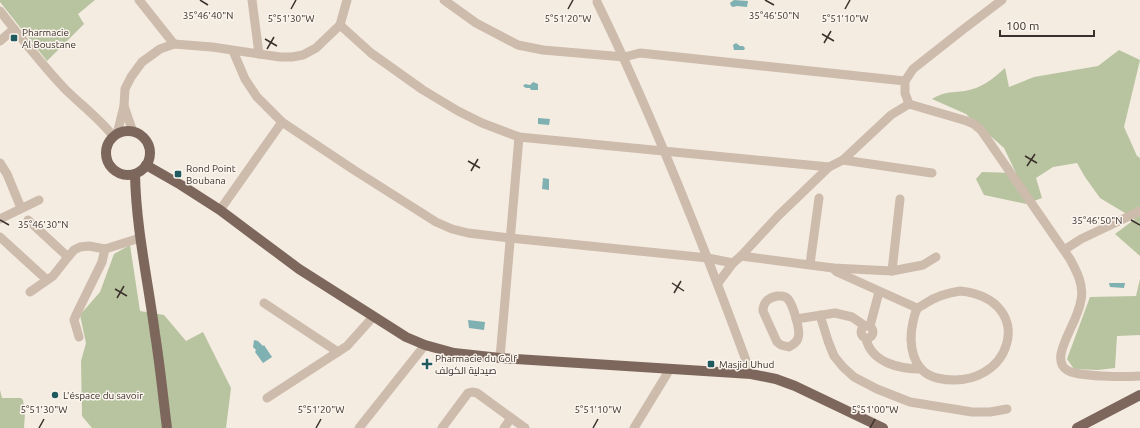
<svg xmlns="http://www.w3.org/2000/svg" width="1140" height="428" viewBox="0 0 1140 428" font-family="Ubuntu,Cairo,sans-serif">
  <rect width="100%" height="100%" fill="#f4ebe1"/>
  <g fill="#b8c4a0">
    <path d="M0,0H95L78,14L84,24L47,61L0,2Z"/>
    <path d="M1119,50L1140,60L1124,127L1137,156L1140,158V256L1115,234L1135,219L1100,198L1085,177L1077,163L1053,167L1036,178L1042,198L1026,204L984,195L976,179L982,172L1016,173L1004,148L966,114L932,99C945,91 951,93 965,91C982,88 993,79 1005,68L1009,87L1034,77L1098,66Z"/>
    <path d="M130,245L140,311L164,315L186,341L203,332L231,388L226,428H92L82,416L81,361L86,343L80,315L100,292L114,254Z"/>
    <path d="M1140,279V335L1117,336L1115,368L1098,370L1074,369L1067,359L1090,297L1136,296Z"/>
    <path d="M0,390L2,398H21L23,400L25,413L24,428H0Z"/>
  </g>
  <g fill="#7fb0b2">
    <path d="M734,0L748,1L747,7L737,6L733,7L731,6L730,3Z"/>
    <path d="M736,43L740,46H743L745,48L744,50H734L733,45Z"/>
    <path d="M533,82L538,84V90H531L530,88H526L523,86L525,84L530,85Z"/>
    <path d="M538,118L550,119L549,125L538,124Z"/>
    <path d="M543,178L549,179V190L542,189Z"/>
    <path d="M1109,283H1125L1124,288L1110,287Z"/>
    <path d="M468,320L485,322L484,330L469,328Z"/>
    <path d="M254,340L258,341L263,346L264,345L272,357L263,363L255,352L256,350L253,347Z"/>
  </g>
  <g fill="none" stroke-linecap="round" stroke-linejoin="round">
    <g stroke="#cdbbac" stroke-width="9">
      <path d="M139,0L174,44"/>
      <path d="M252,0L259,54"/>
      <path d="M444,0L476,23L518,45L543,50L624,57L640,53L905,81"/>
      <path d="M597,2C656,123 705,248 751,374"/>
      <path d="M0,11C21,38 42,65 65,89C81,105 99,118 113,136"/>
      <path d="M340,25L371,53L423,90L458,111L482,123L519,137L829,167"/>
      <path d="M0,41L14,29"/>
      <path d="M233,51L245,79L257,97L282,122L354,170L436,222L452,229L468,233L510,238L708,258L733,263"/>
      <path d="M909,104L905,93V81L913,69L965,28L1002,0"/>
      <path d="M124,106L133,132"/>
      <path d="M117,134L124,106L125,89L131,77L142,62L160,49L174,44L212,47L280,57H292L303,55L316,48L340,25L347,0"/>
      <path d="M843,160L932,173"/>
      <path d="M0,163L7,174L21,208"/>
      <path d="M220,210L282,122"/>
      <path d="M0,219L39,200"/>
      <path d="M28,220L68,257"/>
      <path d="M0,237L47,280"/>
      <path d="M1064,250L1081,239L1140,211"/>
      <path d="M741,256L833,268L892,271L923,265L936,257"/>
      <path d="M810,264L819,198"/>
      <path d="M833,268L837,272L917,308"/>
      <path d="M892,271L900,199"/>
      <path d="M718,283L733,263L741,256L778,216L829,167L843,160L891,115L909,104L967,121L974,124L981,130L1070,259C1077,272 1084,285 1081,300C1078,319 1065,335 1061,354C1060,361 1062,367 1067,370C1077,377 1126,377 1140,376"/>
      <path d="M960,291C1040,299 1012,395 937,378C912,372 908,343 913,322C914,318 915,311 918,308C920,306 924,305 926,303C937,296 946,293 960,291Z"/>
      <path d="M30,292L53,276L68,257L74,250L80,247L89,246L105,249L140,238"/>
      <path d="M777,296C781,296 785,295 788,299C793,305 801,331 798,338C797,343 793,344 789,347L781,345L777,342L763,311C763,302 768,298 777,296Z"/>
      <path d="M264,303L338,352"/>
      <path d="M820,315L828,341L834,356L843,367L854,377L877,389L910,402L972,412H990L1007,409"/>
      <path d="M796,319L835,313L852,317L865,326"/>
      <circle cx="867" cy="332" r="6"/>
      <path d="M870,326L879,292"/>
      <path d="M79,337L74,320L76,315L102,262L105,249"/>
      <path d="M866,339C872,363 900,369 921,369"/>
      <path d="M500,358L519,137"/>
      <path d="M267,398L347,346L373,317"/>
      <path d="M359,428L425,345"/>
      <path d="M442,428L468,393L472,392L477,393L525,428"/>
      <path d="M504,428L511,418"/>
      <path d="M634,428L670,369"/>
    </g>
    <g stroke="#7d675c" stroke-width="10">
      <circle cx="128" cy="153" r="22"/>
      <path d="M146,165L181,185L220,210L299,269L406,337L425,345L454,353L500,358L751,374L776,379L795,386L883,428"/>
      <path d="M135,174C136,228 148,281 155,334C160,365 163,397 167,428"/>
      <path d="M1077,428L1140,395"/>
    </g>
  </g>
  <path fill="none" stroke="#3b302b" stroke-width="1.5" d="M200,0L208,5M765,0L774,5M291,9L296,0M568,9L573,0M845,9L850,0M822,34L834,41M265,39L277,46M824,43L831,31M267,49L274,37M1025,156L1037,163M468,161L480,168M1027,166L1035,154M471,171L478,159M0,220L9,225M1131,220L1140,225M672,283L684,291M115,289L127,296M674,293L681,281M117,298L124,286M39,428L44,419M316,428L321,419M593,428L598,419M870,428L875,419"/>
  <g fill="#1f5a5e" stroke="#fbf5ee" stroke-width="1.5">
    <rect x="10" y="34" width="8" height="8" rx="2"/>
    <rect x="174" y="170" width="8" height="8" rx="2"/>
    <path d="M425 358h4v4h4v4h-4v4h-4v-4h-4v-4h4z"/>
    <rect x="707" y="360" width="8" height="8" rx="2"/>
    <circle cx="55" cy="395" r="4"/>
  </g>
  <g text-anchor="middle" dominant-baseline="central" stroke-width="3" stroke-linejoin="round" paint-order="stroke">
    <g font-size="10" fill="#3b302b" stroke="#fbf5ee" text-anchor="start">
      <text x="22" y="32">Pharmacie<tspan x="22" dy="12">Al Boustane</tspan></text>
      <text x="186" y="168">Rond Point<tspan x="186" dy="12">Boubana</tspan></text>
      <text x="435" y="358">Pharmacie du Golf<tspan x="435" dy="12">صيدلية الكولف</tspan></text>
      <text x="719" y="364">Masjid Uhud</text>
      <text x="63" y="395">L'éspace du savoir</text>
    </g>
  </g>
  <g font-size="10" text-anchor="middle" fill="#3b302b" stroke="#fbf5ee" stroke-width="3" stroke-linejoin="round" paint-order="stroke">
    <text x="208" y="19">35°46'40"N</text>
    <text x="774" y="19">35°46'50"N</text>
    <text x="291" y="22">5°51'30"W</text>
    <text x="568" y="22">5°51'20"W</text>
    <text x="845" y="22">5°51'10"W</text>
    <text x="1097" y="224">35°46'50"N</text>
    <text x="43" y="228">35°46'30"N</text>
    <text x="44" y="413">5°51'30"W</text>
    <text x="321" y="413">5°51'20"W</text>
    <text x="598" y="413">5°51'10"W</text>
    <text x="875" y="413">5°51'00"W</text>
  </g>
  <path d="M1000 30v6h94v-6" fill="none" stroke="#3b302b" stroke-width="2"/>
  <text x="1006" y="30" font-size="12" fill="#3b302b" stroke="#fbf5ee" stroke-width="3" paint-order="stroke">100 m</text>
</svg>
